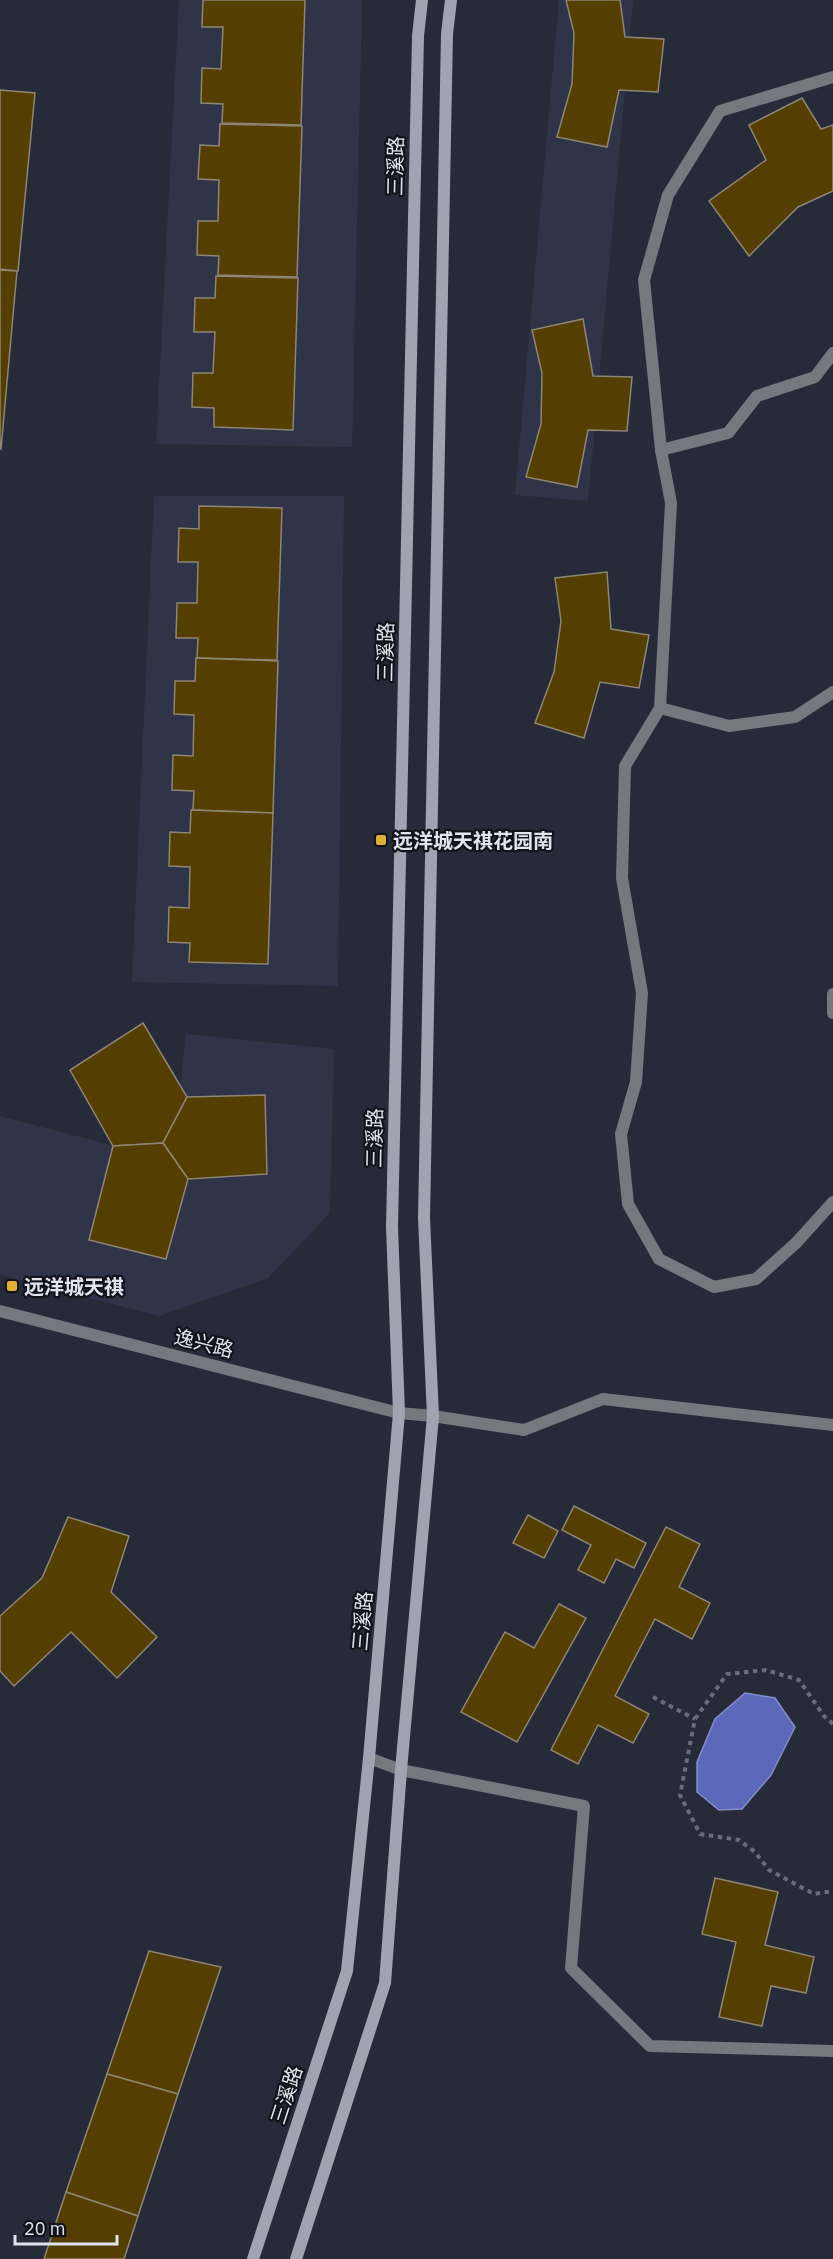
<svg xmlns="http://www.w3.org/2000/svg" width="833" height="2259" viewBox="0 0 833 2259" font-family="'IBM Plex Sans','Noto Sans SC',sans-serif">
  <rect width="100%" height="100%" fill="#272b39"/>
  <g fill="#2f3449">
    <path d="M179,0H362L352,447L156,444Z"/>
    <path d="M559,0H633L588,501L515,495Z"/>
    <path d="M154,496H344L338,986L132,982Z"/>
    <path d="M186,1034L334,1049L330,1213L268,1278L159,1316L0,1275V1116L172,1161Z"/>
  </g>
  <path fill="#5c69bb" stroke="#848eca" stroke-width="1.5" d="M745,1693L775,1698L795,1727L771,1775L742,1809L719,1810L697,1792V1762L715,1719Z"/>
  <g fill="#543e01" stroke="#8e8574" stroke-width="1.5">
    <path d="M203,0H305L301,125L222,123L223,104L201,103L202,68L221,69L223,27H202Z"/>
    <path d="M566,0H620L625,37L664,39L658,92L619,90L607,147L557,137L572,84L574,33Z"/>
    <path d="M0,90L35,93L18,271L0,269Z"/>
    <path d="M802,98L821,129L833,125V191L798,207L749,256L709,201L766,160L749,125Z"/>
    <path d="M220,124L302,126L297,277L218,275L219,256L197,255L198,221H218L219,180L198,179L200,145L219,146Z"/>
    <path d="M0,270L17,271L1,449L0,448Z"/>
    <path d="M216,276L298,278L293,430L214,427V408L192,407L193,373H213L215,332H194L195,298H215Z"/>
    <path d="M583,319L593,376L632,377L627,431L588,430L577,487L526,477L541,424L542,373L532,330Z"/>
    <path d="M199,506L282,508L277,660L197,658L198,638H176L177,603H197L198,562H178L179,528L199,529Z"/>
    <path d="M607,572L611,629L649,635L639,688L600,682L584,738L535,723L554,672L561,621L555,578Z"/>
    <path d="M196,658L278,661L273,813L193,810L194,791L172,790L173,755L193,756L194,715L174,714L175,681H195Z"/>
    <path d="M191,810L273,813L268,964L189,962L190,943L168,942L169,907L189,908L190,867L169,866L170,832L190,833Z"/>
    <path d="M143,1023L187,1097L163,1143L113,1146L70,1070Z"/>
    <path d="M265,1095L267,1174L188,1179L163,1143L187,1097Z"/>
    <path d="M163,1143L188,1179L166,1259L89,1240L113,1146Z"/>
    <path d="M574,1506L646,1543L634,1568L616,1559L604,1583L578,1570L591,1545L562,1530Z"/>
    <path d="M528,1515L558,1531L544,1558L513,1543Z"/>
    <path d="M68,1517L129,1536L111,1592L157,1637L117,1678L71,1632L14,1686L0,1671V1616L42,1578Z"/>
    <path d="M666,1527L700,1544L679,1587L710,1603L692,1639L655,1619L615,1696L649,1714L633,1743L598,1725L578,1764L551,1750Z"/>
    <path d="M559,1604L586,1618L517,1742L461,1712L505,1632L534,1648Z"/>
    <path d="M715,1878L778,1892L765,1945L814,1957L806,1993L771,1986L762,2026L719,2017L736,1942L702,1934Z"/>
    <path d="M149,1951L221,1967L178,2094L107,2074Z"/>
    <path d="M107,2074L178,2094L138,2216L66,2192Z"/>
    <path d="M66,2192L138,2216L124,2259H44Z"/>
  </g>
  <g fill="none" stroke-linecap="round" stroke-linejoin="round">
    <g stroke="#696d79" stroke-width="4" stroke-dasharray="4.5 4.5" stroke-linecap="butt">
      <path d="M653,1697L695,1719"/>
      <path d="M833,1724L824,1716L799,1680L766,1670L727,1674L695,1719L680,1795L700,1834L739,1840L755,1852L769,1870L814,1894L833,1891"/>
    </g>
    <g stroke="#767880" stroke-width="12">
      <path d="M833,77L720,111L668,195L644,280L661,450L671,503L660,708L625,766L622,878L642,993L636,1082L621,1134L628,1204L659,1259L714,1287L756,1279L796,1243L833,1202"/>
      <path d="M661,450L728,433L757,396L815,377L833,353"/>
      <path d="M660,708L729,726L795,717L833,692"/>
      <path d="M833,994V1013"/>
      <path d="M0,1311L399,1413L433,1416L524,1430L603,1399L833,1425"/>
      <path d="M369,1758L401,1770L584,1806L571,1968L650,2046L833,2051"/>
    </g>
    <g stroke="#a0a3b0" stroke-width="12">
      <path d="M253,2259L347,1971L369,1758L399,1413L392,1227L418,36L422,0"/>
      <path d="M296,2259L385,1983L401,1770L433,1416L424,1218L447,34L451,0"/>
    </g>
  </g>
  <g fill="#e1af34" stroke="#12131a" stroke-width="2">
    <rect x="375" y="834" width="12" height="12" rx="3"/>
    <rect x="6" y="1280" width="12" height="12" rx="3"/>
  </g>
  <g text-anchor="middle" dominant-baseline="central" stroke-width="4.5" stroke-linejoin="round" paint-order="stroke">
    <g font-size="20" fill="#e1e4ee" stroke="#12131a">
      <text transform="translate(395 166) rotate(-89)">三溪路</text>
      <text transform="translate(385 652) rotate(-89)">三溪路</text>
      <text transform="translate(374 1138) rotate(-89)">三溪路</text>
      <text transform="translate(204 1343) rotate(14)">逸兴路</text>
      <text transform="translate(362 1621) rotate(-85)">三溪路</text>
      <text transform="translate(286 2095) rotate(-72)">三溪路</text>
    </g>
    <g font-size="20" font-weight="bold" fill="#e1e4ee" stroke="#12131a" text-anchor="start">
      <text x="393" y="840">远洋城天祺花园南</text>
      <text x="24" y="1286">远洋城天祺</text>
    </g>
  </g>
  <path d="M15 2235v9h102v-9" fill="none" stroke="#e1e4ee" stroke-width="3"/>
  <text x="24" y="2235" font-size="18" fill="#e1e4ee" stroke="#12131a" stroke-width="4.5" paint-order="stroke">20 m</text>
</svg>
